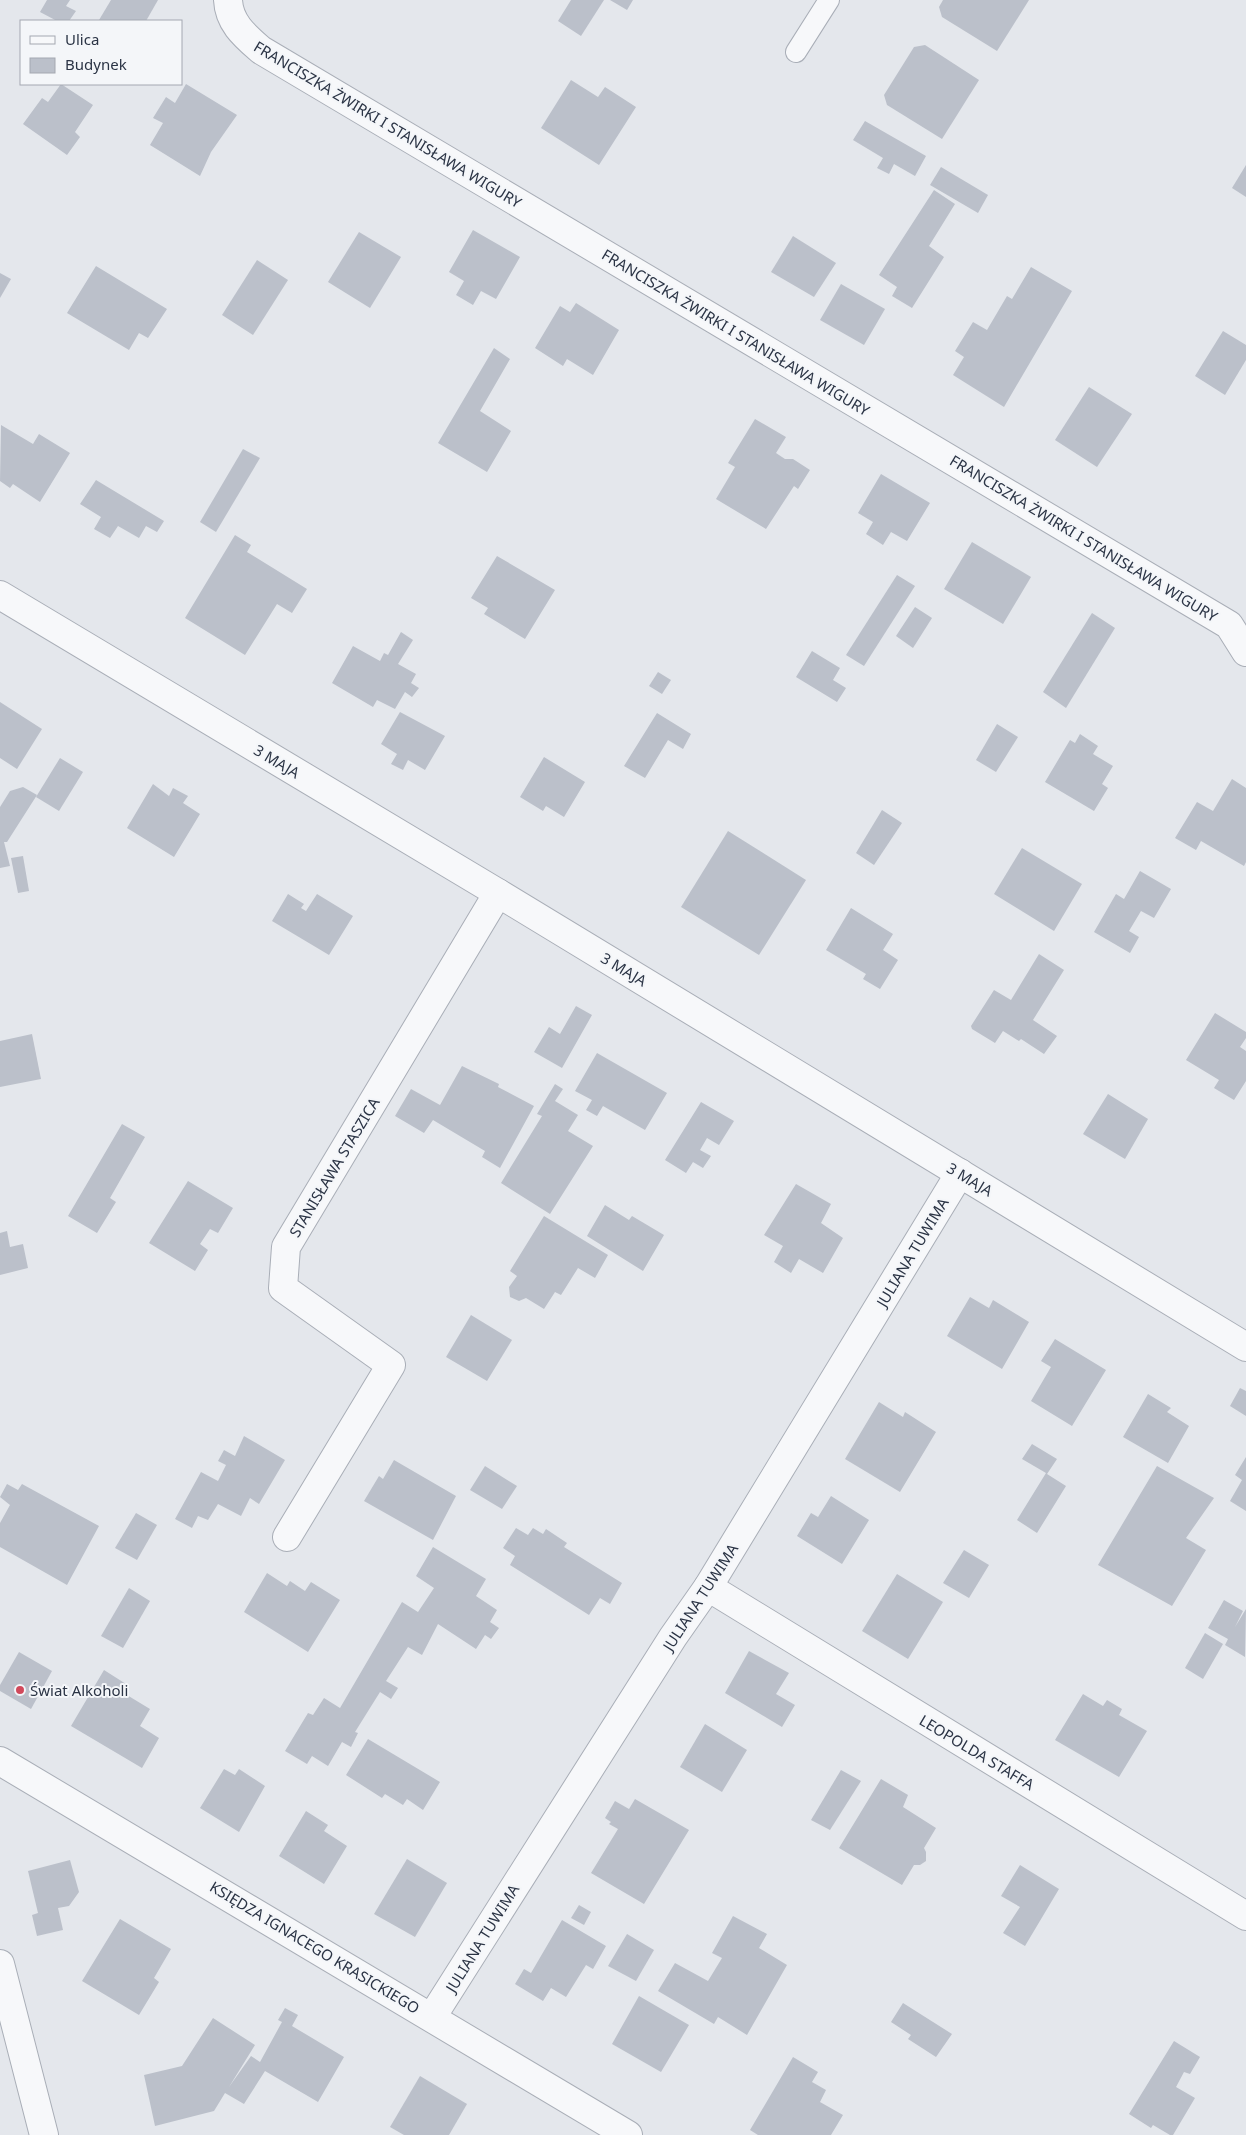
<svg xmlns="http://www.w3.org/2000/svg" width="1246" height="2135" viewBox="0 0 1246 2135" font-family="'Noto Sans',sans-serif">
  <rect width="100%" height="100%" fill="#e4e7ec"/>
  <g fill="#bbc0ca">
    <path d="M47,0H70L66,6L76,11L69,21H57L40,12Z"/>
    <path d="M111,0H158L146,21H101L99,20Z"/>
    <path d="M571,0H604L581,36L558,21Z"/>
    <path d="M610,0H633L627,10Z"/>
    <path d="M943,0H1029L997,51L942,17L939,7Z"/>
    <path d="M925,45L979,80L942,139L887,105L884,95L914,47Z"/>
    <path d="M571,80L598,97L605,87L636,107L599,165L541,128Z"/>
    <path d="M61,84L93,105L75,132L80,137L67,155L23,124L42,98L48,102Z"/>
    <path d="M186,84L237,115L211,152L200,176L150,145L163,123L153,118L166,97L175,103Z"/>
    <path d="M865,121L926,156L915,176L894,164L889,174L877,168L883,158L853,140Z"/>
    <path d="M1246,165V197L1232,188Z"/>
    <path d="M941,167L988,195L978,213L930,185Z"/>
    <path d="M934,190L955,204L929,246L944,257L912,308L892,296L897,287L879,275Z"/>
    <path d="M473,230L520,257L496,299L481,291L473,305L456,295L464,281L449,272Z"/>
    <path d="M359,232L401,257L370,308L328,282Z"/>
    <path d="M793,236L836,263L814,297L771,272Z"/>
    <path d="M257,260L288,280L253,335L222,315Z"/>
    <path d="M96,266L167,309L148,338L139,333L129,350L67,313Z"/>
    <path d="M1031,267L1072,291L1004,407L953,375L964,357L955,351L973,322L987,330L1007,296L1012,299Z"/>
    <path d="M0,273L11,279L0,298Z"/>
    <path d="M841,284L885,309L864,345L820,320Z"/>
    <path d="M576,303L619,330L593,375L567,359L563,366L535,348L560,306L570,312Z"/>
    <path d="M1223,331L1246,345V360L1225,395L1195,376Z"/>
    <path d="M494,348L510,359L480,411L511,431L487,472L438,443Z"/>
    <path d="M1089,387L1132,414L1097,467L1055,440Z"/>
    <path d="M755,419L786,437L776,453L785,459H793L810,470L798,489L794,486L766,529L716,499L735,467L728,463Z"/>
    <path d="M1,425L33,444L39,434L70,453L40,502L13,484L10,488L0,481Z"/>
    <path d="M243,449L260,458L216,532L200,522Z"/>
    <path d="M881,474L930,503L907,541L891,532L883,545L866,534L873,522L858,513Z"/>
    <path d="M96,480L164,521L157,532L146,526L139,538L118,526L110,538L94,529L101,517L80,504Z"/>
    <path d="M235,535L251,545L247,552L307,589L292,613L277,604L245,655L185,618Z"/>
    <path d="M972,542L1031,577L1003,624L944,589Z"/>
    <path d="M497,556L555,590L525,639L484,614L488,608L471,598Z"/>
    <path d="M897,575L915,586L864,666L846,655Z"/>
    <path d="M915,607L932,618L913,648L896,636Z"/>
    <path d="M1092,613L1115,628L1066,708L1043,692Z"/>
    <path d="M401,632L413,640L398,664L416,674L411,683L419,688L412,697L405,692L395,709L377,700L373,707L332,683L353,646L380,661L384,653L388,655Z"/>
    <path d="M812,651L840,668L833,680L846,688L837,702L796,677Z"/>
    <path d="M658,672L671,680L662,694L649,686Z"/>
    <path d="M0,702L42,729L17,769L0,758Z"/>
    <path d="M400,712L445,736L425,770L408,760L403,770L391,764L397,754L381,744Z"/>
    <path d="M657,713L691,734L683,749L668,740L645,778L624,766Z"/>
    <path d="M997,724L1018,737L996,772L976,760Z"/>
    <path d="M1080,734L1098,746L1093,754L1113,766L1102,784L1108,788L1094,811L1045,782L1070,740L1075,743Z"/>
    <path d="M544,757L585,782L564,817L546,806L543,811L520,797Z"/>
    <path d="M60,758L83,772L59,811L36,797Z"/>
    <path d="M1232,779L1246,788V862L1244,866L1201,841L1196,850L1175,838L1197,802L1213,811Z"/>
    <path d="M153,784L169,796L173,788L188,796L183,803L200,814L174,857L127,828Z"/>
    <path d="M23,787L37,795L7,842H4L10,866L0,868V807L10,791Z"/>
    <path d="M882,810L902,823L874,865L856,853Z"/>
    <path d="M728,831L806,880L759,955L681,907Z"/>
    <path d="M1022,848L1082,884L1054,931L994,894Z"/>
    <path d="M23,856L29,891L18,893L11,858Z"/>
    <path d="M1140,871L1171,889L1154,918L1141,911L1129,931L1139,937L1130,953L1094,932L1116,894L1124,899Z"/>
    <path d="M288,894L304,904L301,908L306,911L317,894L353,916L329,955L272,921Z"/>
    <path d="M851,908L893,934L883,950L898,960L880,989L863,979L866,974L826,950Z"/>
    <path d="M1039,954L1064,970L1033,1020L1057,1036L1044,1054L1021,1039L1019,1041L1003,1031L995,1043L972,1029L971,1026L994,990L1011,1000Z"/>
    <path d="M576,1006L592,1015L562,1068L534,1052L549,1027L560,1034Z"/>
    <path d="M1215,1013L1246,1032V1038L1240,1047L1246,1051V1081L1234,1100L1214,1088L1219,1080L1186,1060Z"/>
    <path d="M32,1034L41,1079L0,1087V1041Z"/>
    <path d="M597,1053L667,1093L645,1130L603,1106L597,1116L586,1110L592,1100L575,1091Z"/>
    <path d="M462,1066L499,1084L498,1087L534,1106L500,1168L482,1157L485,1151L433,1120L424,1133L395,1116L411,1089L440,1105Z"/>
    <path d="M555,1084L563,1089L555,1101L578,1115L568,1131L593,1146L550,1214L501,1183L542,1116L537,1114Z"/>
    <path d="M1108,1094L1148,1119L1125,1159L1083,1134Z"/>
    <path d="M701,1102L734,1121L719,1145L707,1138L700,1150L711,1156L703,1168L693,1162L686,1173L665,1160Z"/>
    <path d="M122,1124L145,1137L110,1198L116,1202L97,1233L68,1216Z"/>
    <path d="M188,1181L233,1208L218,1233L210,1229L200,1244L208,1250L195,1271L149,1243Z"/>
    <path d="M796,1184L831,1204L821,1223L843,1238L823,1273L799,1259L791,1273L774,1262L783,1246L764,1235Z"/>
    <path d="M605,1205L629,1220L632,1216L664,1235L643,1271L587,1236Z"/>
    <path d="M544,1216L608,1255L595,1278L578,1268L561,1295L555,1292L544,1309L526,1298L519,1301L510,1297L509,1287L517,1276L510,1271Z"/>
    <path d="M7,1231L10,1247L23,1244L28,1268L0,1275V1233Z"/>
    <path d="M970,1297L989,1308L993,1300L1029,1322L1002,1369L947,1336Z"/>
    <path d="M471,1315L512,1340L487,1381L446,1357Z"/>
    <path d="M1055,1339L1106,1370L1072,1426L1031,1401L1051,1367L1041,1361Z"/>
    <path d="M1240,1388L1246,1391V1416L1230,1406Z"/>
    <path d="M1148,1394L1171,1408L1167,1412L1189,1426L1168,1463L1123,1437Z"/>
    <path d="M879,1402L903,1417L905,1412L936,1432L900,1492L845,1459Z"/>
    <path d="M244,1436L285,1460L259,1504L250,1498L241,1516L218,1504L208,1520L198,1516L192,1528L175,1519L201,1472L218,1481L226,1465L218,1461L224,1450L235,1456Z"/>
    <path d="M1032,1444L1057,1459L1047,1474L1066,1486L1037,1533L1017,1520L1046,1473L1022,1459Z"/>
    <path d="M1246,1457V1511L1230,1501L1242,1480L1235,1475Z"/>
    <path d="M394,1460L456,1496L433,1540L364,1501L379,1476L383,1479Z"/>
    <path d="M485,1466L517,1486L502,1509L470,1490Z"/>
    <path d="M1157,1466L1214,1498L1186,1538L1206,1550L1172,1606L1098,1565Z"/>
    <path d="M7,1484L18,1490L22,1484L99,1526L67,1585L0,1547V1523L10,1505L0,1497Z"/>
    <path d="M831,1496L869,1520L842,1564L797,1536L811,1513L818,1517Z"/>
    <path d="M136,1513L157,1525L137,1560L115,1548Z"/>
    <path d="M516,1528L528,1535L533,1528L543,1534L546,1529L567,1543L564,1547L622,1583L610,1604L600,1598L589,1615L510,1565L515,1556L503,1548Z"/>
    <path d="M433,1547L486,1579L476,1596L497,1610L490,1622L499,1628L491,1639L485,1635L476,1649L438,1624L422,1655L408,1647L386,1681L398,1688L391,1699L380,1692L355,1732L358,1733L351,1747L342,1742L328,1766L312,1756L307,1764L285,1751L308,1713L313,1715L324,1698L340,1708L402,1602L418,1612L434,1588L416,1576Z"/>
    <path d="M964,1550L989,1565L969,1598L943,1583Z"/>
    <path d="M267,1573L287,1586L290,1581L305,1591L311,1582L340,1600L308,1652L244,1612Z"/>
    <path d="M897,1574L943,1602L908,1659L862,1631Z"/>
    <path d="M129,1588L150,1601L123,1648L101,1636Z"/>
    <path d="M1224,1600L1243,1611L1235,1627L1246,1609L1245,1657L1225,1645L1228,1639L1208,1628Z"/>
    <path d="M1205,1633L1223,1644L1203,1679L1185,1668Z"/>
    <path d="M749,1651L789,1673L776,1694L795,1705L782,1727L725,1693Z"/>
    <path d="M19,1652L52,1671L31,1709L0,1691V1685Z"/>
    <path d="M104,1670L126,1684L122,1692L150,1709L140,1726L159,1738L142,1768L71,1726Z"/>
    <path d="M1083,1694L1103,1706L1107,1700L1122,1709L1119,1715L1147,1731L1119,1777L1055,1740Z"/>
    <path d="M705,1724L747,1750L722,1792L680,1767Z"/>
    <path d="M368,1739L440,1782L423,1810L407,1799L403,1805L385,1794L382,1798L346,1775Z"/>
    <path d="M224,1769L235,1775L239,1769L265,1786L239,1832L200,1808Z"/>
    <path d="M841,1770L861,1781L830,1830L811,1820Z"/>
    <path d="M881,1779L908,1795L903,1807L936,1828L924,1848L926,1852V1861L920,1865H914L902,1885L839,1848Z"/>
    <path d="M635,1799L689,1830L644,1904L591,1873L618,1829L609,1824L611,1822L605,1818L615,1801L629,1809Z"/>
    <path d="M306,1811L328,1825L324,1831L347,1846L324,1884L279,1856Z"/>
    <path d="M407,1859L447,1883L415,1937L374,1914Z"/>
    <path d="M70,1860L79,1892L69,1906L58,1908L63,1930L37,1936L32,1915L38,1913L28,1871Z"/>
    <path d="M1020,1865L1059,1889L1025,1946L1003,1933L1020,1907L1001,1896Z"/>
    <path d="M579,1905L591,1912L584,1925L571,1918Z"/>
    <path d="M733,1916L767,1934L759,1948L787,1965L747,2035L718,2017L714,2024L658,1991L675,1963L708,1981L722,1958L712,1953Z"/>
    <path d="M120,1919L171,1949L154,1978L159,1982L139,2015L82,1981Z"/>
    <path d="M562,1920L606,1946L593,1969L586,1965L566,1997L551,1988L543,2001L515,1984L524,1969L531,1973Z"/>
    <path d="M627,1934L654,1950L636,1981L608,1966Z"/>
    <path d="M639,1996L689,2025L661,2072L612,2044Z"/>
    <path d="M903,2003L952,2034L936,2057L908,2039L911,2035L891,2022Z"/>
    <path d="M285,2008L298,2015L292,2026L344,2057L318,2102L265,2071L244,2104L225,2093L214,2111L155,2126L144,2075L182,2066L213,2018L255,2045L229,2087L251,2056L260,2062L282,2022L278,2020Z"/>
    <path d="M1174,2041L1200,2057L1190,2074L1184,2072L1176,2087L1195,2098L1173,2135H1170L1153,2125L1151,2128L1129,2114Z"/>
    <path d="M793,2057L818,2072L812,2082L826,2090L820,2102L843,2115L831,2135H758L750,2130Z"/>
    <path d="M420,2076L467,2104L449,2135H404L390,2127Z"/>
  </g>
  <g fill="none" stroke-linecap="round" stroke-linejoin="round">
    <g stroke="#a9aeb7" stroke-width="22">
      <path id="lane" d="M796,52L829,0"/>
    </g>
    <g stroke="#a9aeb7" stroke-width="30">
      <g id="street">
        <path d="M228,0C229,23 245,36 261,50L1229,625L1246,652"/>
        <path d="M0,595L498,893L1246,1347"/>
        <path d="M287,1537L391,1365L283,1288L286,1247L498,893"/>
        <path d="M708,1587L1246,1916"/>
        <path d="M0,1761L628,2135"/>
        <path d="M0,1964L44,2135"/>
        <path d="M432,2017L673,1637L708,1587L960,1173"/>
      </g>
    </g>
    <use href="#lane" stroke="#f7f8fa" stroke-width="20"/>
    <use href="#street" stroke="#f7f8fa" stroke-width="28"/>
  </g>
  <circle fill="#d1495b" stroke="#f4f6f9" stroke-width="2" cx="20" cy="1690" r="5"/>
  <g text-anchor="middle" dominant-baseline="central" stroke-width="4" stroke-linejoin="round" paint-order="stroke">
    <g font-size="15" fill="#2b3445" stroke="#f4f6f9">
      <text transform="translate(388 124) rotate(31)">FRANCISZKA ŻWIRKI I STANISŁAWA WIGURY</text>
      <text transform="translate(736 332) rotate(31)">FRANCISZKA ŻWIRKI I STANISŁAWA WIGURY</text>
      <text transform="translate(1084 538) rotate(31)">FRANCISZKA ŻWIRKI I STANISŁAWA WIGURY</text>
      <text transform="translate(277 761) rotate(31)">3 MAJA</text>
      <text transform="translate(624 969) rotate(31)">3 MAJA</text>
      <text transform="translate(334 1167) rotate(-59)">STANISŁAWA STASZICA</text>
      <text transform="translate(970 1179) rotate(31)">3 MAJA</text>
      <text transform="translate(912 1252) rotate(-59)">JULIANA TUWIMA</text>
      <text transform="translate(700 1597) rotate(-57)">JULIANA TUWIMA</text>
      <text transform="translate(977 1752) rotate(31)">LEOPOLDA STAFFA</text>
      <text transform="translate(482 1938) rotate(-58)">JULIANA TUWIMA</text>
      <text transform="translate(315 1947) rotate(31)">KSIĘDZA IGNACEGO KRASICKIEGO</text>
    </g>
    <g font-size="15" fill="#2b3445" stroke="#f4f6f9" text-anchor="start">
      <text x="30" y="1690">Świat Alkoholi</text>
    </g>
  </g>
  <rect x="20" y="20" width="162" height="65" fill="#f4f6f9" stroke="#a4a8b1"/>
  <rect x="30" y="36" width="25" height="8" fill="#f7f8fa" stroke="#a4a8b1"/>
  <text x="65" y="45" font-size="15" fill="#2b3445">Ulica</text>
  <rect x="30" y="58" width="25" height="15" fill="#bbc0ca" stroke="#a4a8b1"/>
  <text x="65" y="70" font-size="15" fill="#2b3445">Budynek</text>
</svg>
